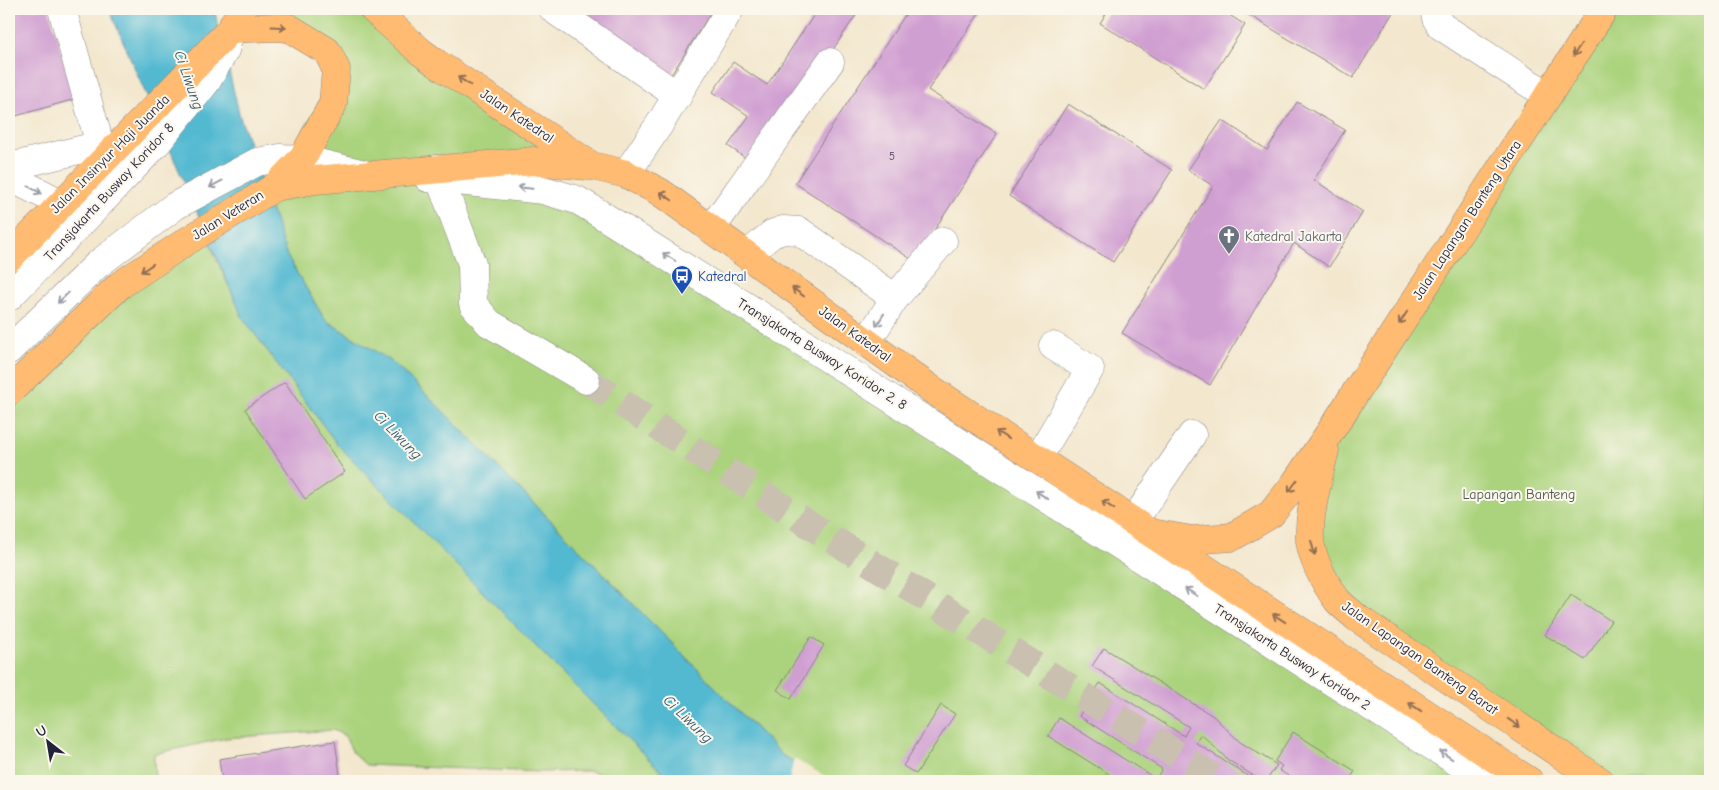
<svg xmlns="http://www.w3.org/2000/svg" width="1719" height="790" viewBox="0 0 1719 790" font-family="'Comic Neue',sans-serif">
  <rect width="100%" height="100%" fill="#fbf7ec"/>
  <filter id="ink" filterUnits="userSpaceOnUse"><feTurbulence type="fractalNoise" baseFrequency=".02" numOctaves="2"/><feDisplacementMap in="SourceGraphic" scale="10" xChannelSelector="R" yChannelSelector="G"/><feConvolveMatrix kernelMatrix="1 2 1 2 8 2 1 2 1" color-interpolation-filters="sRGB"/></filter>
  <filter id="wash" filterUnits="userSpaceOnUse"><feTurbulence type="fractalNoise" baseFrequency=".0096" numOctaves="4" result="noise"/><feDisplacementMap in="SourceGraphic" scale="20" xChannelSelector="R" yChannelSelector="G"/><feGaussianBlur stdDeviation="1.12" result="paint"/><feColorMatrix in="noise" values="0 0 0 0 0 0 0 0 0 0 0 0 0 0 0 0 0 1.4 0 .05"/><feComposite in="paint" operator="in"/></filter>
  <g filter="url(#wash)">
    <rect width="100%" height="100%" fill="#f3e7cd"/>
    <g fill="#abd37d" stroke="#667a5c">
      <path d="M242,9H373L592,166L436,169L543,190L1486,781H829L783,756L432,400L391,361L325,320L287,256L263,194L275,187L336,69L275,27Z"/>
      <path d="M1600,9H1710V781H1600L1357,618L1317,565L1319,473Z"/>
      <path d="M204,231L243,318L337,443L573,684L671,781H620L590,771L543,772L366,765L353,753L345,736L333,730L226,738L154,754L155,781H15L9,769V392Z"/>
    </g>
    <path fill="#53b9d1" stroke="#3a6e86" d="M109,9H214L240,117L287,256L325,320L391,361L432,400L783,756L829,781H671L573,684L337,444L243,318Z"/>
    <path fill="#f3e7cd" d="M794,759L830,779L832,781H789Z"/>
    <g id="blocks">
      <g fill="#d09fd2">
        <path d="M9,9H49L75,99L9,118Z"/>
        <path d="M567,9H713L671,75Z"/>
        <path d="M818,9H860L756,165L728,146L749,116L713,92L733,62L767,85Z"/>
        <path d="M909,9H982L928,90L997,134L914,261L795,183Z"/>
        <path d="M1109,9H1220L1245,25L1204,89L1100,23Z"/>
        <path d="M1239,9H1395L1353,78Z"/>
        <path d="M1297,102L1345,130L1314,180L1363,212L1329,267L1294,243L1210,385L1122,333L1213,186L1188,170L1222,120L1267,150Z"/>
        <path d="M1068,104L1172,170L1113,262L1009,196Z"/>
        <path d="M285,382L345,472L305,499L245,409Z"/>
        <path d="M1571,595L1611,621L1585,660L1545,635Z"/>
        <path d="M811,637L824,645L791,699L777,690Z"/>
        <path d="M1104,648L1213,716L1240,742L1277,765L1266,781H1262L1228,760L1201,734L1196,743L1256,781H1181L1175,777L1172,781H1120L1048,736L1059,718L1156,779L1162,769L1079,716L1100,683L1184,736L1189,727L1092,666Z"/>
        <path d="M941,705L955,714L916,774L903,766Z"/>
        <path d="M1293,732L1355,771L1349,781H1296L1279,770L1282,766L1275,761Z"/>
        <path d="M335,741L341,781H222L219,759Z"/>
      </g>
    </g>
  </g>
  <g filter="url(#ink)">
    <use href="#blocks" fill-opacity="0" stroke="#8a8484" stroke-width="1"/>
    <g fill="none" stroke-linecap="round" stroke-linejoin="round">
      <path stroke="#c9c0b0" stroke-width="28" stroke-dasharray="28 14" stroke-linecap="butt" d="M586,380L810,525L1219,781"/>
      <g stroke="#8a8484" stroke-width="29">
        <g id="minor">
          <path d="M553,9L678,96"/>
          <path d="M1434,9L1436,18L1441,26L1530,84L1548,94"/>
          <path d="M9,167L100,145L62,9"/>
          <path d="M436,169L472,264L473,304L489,323L586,380"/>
          <path d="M626,174L659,125L730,9"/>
          <path d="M9,177L61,203"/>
          <path d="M428,178L543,190L577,200L589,207C890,396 1188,590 1487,781"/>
          <path d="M711,229L830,62"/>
          <path d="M747,255L772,234L783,230L799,231L895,298"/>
          <path d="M9,297L86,218L157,143L207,81L225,50L231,29"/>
          <path d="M866,343L895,298L943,241"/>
          <path d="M9,350L98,264L175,206L257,162L280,158L302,159L365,174"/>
          <path d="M1038,458L1090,369L1053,346"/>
          <path d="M1133,522L1192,435"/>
        </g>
      </g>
      <g stroke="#8a8484" stroke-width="29">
        <g id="major">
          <path d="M373,9L421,52L436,63L592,166L626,174L660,192L931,389L1529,781"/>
          <path d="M231,29L275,27L289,28L327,51L336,69L333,104L302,159L275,187"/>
          <path d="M9,258L230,30L242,9"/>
          <path d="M9,392L120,285L187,241L275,187L315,180L533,161L588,166"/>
          <path d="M1325,450C1319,475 1308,515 1310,541C1313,562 1325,583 1337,600C1343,607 1351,612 1357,618L1600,781"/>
          <path d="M1157,534L1192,540L1232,537L1271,514L1294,485L1330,432L1604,9"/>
        </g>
      </g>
      <use href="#minor" stroke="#fff" stroke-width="28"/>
      <use href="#major" stroke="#ffbb71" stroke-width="28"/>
    </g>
    <defs><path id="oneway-shaft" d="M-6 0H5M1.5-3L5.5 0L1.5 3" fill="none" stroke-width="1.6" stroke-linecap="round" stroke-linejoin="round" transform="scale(1.25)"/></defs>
    <g stroke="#906e56">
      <use href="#oneway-shaft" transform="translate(279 27) rotate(3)"/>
      <use href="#oneway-shaft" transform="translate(1577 50) rotate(123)"/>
      <use href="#oneway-shaft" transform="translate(464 81) rotate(-147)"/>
      <use href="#oneway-shaft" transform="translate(666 196) rotate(-145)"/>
      <use href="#oneway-shaft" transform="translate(147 268) rotate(146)"/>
      <use href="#oneway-shaft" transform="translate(798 292) rotate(-144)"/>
      <use href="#oneway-shaft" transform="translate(1403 318) rotate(123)"/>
      <use href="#oneway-shaft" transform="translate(1002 435) rotate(-146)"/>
      <use href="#oneway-shaft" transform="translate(1293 486) rotate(127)"/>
      <use href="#oneway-shaft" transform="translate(1108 505) rotate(-146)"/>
      <use href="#oneway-shaft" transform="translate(1313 548) rotate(75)"/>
      <use href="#oneway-shaft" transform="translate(1279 618) rotate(-147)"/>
      <use href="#oneway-shaft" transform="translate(1415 707) rotate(-147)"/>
      <use href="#oneway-shaft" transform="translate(1514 723) rotate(34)"/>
    </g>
    <g stroke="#9c9ca7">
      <use href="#oneway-shaft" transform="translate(216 184) rotate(152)"/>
      <use href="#oneway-shaft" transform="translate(525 188) rotate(-174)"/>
      <use href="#oneway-shaft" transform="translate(35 190) rotate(28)"/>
      <use href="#oneway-shaft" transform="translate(669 257) rotate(-148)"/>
      <use href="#oneway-shaft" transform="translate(63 298) rotate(136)"/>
      <use href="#oneway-shaft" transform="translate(880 320) rotate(122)"/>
      <use href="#oneway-shaft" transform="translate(1042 495) rotate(-147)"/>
      <use href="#oneway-shaft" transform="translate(1191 592) rotate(-147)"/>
      <use href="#oneway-shaft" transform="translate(1446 755) rotate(-147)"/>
    </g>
  </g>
  <defs>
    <g id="church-pin" transform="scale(1.125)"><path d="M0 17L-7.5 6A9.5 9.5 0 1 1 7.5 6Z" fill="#6b7280" stroke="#fbf7ec"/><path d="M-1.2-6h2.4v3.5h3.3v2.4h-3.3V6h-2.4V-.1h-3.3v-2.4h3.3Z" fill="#fff"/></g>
    <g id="bus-pin" transform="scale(1.125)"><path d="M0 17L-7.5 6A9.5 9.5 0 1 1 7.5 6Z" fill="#1a4fb4" stroke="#fbf7ec"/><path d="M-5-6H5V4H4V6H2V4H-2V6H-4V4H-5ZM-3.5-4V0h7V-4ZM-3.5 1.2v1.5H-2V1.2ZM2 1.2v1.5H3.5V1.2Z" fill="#fff"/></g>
  </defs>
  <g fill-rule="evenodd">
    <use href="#church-pin" x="1229" y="236"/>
    <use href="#bus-pin" x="682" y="276"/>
  </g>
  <g text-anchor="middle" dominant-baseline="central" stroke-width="4" stroke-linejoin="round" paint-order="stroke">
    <g font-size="11" fill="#4e4161">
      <text x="892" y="156">5</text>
    </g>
    <g font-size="14" fill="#22223b" stroke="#fbf7ec">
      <text transform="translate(517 116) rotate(34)">Jalan Katedral</text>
      <text transform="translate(110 154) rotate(-45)">Jalan Insinyur Haji Juanda</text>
      <text transform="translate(109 192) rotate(-47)">Transjakarta Busway Koridor 8</text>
      <text transform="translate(228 215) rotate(-32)">Jalan Veteran</text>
      <text transform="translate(1467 220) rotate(-57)">Jalan Lapangan Banteng Utara</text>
      <text transform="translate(855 334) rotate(36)">Jalan Katedral</text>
      <text transform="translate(822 354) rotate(32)">Transjakarta Busway Koridor 2, 8</text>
      <text transform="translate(1292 657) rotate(33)">Transjakarta Busway Koridor 2</text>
      <text transform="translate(1420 658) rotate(35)">Jalan Lapangan Banteng Barat</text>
    </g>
    <g font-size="14" fill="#5b616d" stroke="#fbf7ec" text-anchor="start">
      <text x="1245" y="236">Katedral Jakarta</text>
    </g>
    <g font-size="14" fill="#164399" stroke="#fbf7ec" text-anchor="start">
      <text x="698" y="276">Katedral</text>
    </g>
    <g font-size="14" fill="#4b574f" stroke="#fbf7ec">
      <text x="1519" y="494">Lapangan Banteng</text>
    </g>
    <g font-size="15" font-style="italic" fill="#335770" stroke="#fbf7ec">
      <text transform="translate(189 80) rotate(71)">Ci Liwung</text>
      <text transform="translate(398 435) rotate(46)">Ci Liwung</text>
      <text transform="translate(688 719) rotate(44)">Ci Liwung</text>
    </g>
  </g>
  <rect width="1719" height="790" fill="none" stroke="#fbf7ec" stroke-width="30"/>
  <g transform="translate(48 742) rotate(329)" stroke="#fbf7ec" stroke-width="4" paint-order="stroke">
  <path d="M0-4L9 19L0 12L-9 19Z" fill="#22223b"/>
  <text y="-8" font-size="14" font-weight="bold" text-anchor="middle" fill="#22223b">U</text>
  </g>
</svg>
